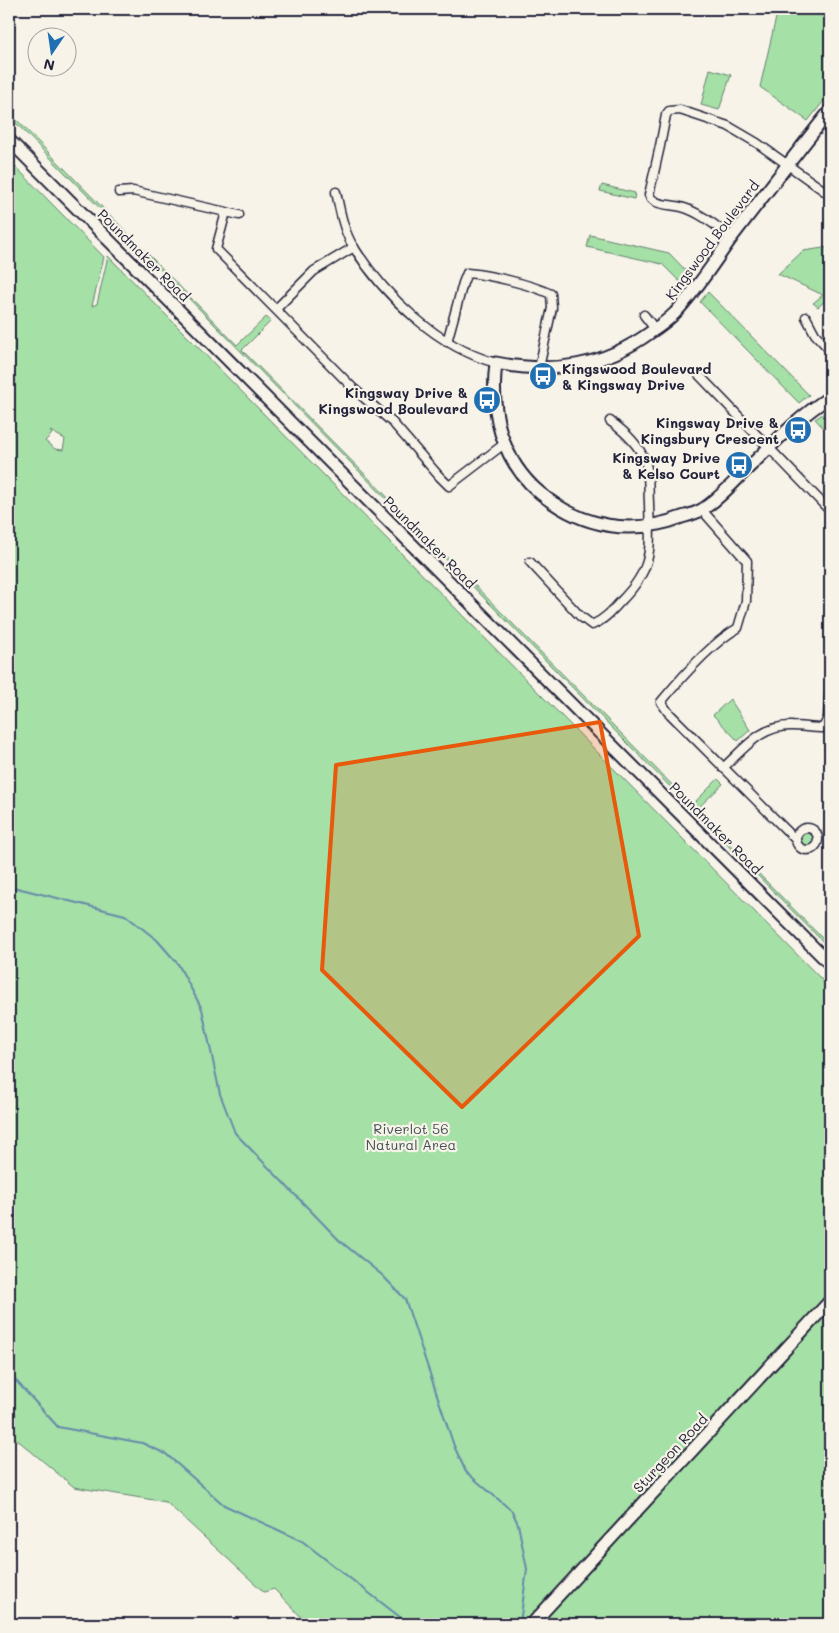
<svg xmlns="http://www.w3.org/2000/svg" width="839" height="1633" viewBox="0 0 839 1633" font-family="Mali,sans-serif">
  <rect width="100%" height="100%" fill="#f7f3e8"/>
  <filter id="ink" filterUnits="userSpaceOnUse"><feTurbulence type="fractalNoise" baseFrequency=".02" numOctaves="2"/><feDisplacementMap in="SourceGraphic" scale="10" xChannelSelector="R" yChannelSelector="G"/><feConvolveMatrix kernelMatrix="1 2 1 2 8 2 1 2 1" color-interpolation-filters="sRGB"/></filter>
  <g filter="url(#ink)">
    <g fill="#a5e0a6" stroke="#648170" fill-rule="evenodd">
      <path d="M778,9H830V93L808,121L760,87Z"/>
      <path d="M710,69L731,75L719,110L701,105Z"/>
      <path d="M9,112L237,345L266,317L271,321L242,350L692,805L718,779L723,784L696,810L830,946V949L9,116Z"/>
      <path d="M9,160L104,257L92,306L97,304L108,256L830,988V1624H308L274,1589L264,1592L166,1502L74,1487L9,1433ZM50,431L65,439L63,450L55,449L45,441L52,434Z"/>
      <path d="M602,185L635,193L634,199L600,191Z"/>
      <path d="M590,235L669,253L691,276L684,286L662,264L587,247Z"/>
      <path d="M830,247V297L818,307L813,303L823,295L778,274L803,251Z"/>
      <path d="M708,292L809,395L799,403L700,302Z"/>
      <path d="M826,412L830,417V435L815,419Z"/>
      <path d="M730,699L750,730L738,741L713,715Z"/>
      <circle cx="807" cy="839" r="6"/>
    </g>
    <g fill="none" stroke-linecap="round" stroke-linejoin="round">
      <g stroke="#668aaa" stroke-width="2">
        <path d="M9,886L125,915L157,940L178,964L202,1009L220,1094L235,1133L340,1241L382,1275L405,1299L454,1446L466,1472L512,1511L518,1524L527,1569L520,1624"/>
        <path d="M9,1373L58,1427L142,1443L166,1454L224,1505L302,1541L409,1624"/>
      </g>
      <g stroke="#22223b" stroke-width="11">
        <g id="street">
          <path d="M119,192L133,191L226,212"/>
          <path d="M336,192C340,210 343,230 353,246C385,297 438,347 496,363"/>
          <path d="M239,215L226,212L216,249L354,389L393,423L439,476L449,486L504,444"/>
          <path d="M732,238C716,226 700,212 681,207C670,204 654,206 649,195L660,146L666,115L669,111L680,110L728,126L757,143L830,195"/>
          <path d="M276,309L314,271L354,247"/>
          <path d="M644,315L655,329"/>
          <path d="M806,317L815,334L830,350"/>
          <path d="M447,342L463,283L467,273C491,275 529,284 551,294L552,308L539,368"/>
          <path d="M698,374L830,511"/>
          <path d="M702,510L747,561L746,601L738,628C713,642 680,679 661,702L668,712L795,839"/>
          <path d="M530,562L580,616L592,625C604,620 612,611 621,601C655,567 650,548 649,503C648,490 650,474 645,461C639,445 624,431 610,421"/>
          <path d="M723,768C744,749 761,725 792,726C802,726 812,728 823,728L828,718L830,684"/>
          <circle cx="807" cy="839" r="11"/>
        </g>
      </g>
      <g stroke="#22223b" stroke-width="15">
        <g id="secondary">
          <path d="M830,111C797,152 765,194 732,237C714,262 697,290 675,313C668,320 660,326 651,332C603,367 554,374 496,363C490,412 501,460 540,493C582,528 632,536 682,517C689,515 697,513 703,509C719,499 732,484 745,471C772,445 798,417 830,397"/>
          <path d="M9,140L830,964"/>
          <path d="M532,1624L830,1301"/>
        </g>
      </g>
      <use href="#street" stroke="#f7f3e8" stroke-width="8"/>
      <use href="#secondary" stroke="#f7f3e8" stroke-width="11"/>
    </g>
  </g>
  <path fill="#e8590c" fill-opacity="0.2" stroke="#e8590c" stroke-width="4" stroke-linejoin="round" d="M600,722L639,936L462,1107L322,970L336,765Z"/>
  <defs>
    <g id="bus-disc" transform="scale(1.4375)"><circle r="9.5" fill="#1f6fb2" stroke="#f7f3e8"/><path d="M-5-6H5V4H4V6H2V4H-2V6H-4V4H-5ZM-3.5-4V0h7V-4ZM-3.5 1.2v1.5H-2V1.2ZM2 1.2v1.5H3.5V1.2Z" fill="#fff"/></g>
  </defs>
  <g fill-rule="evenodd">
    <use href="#bus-disc" x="543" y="376"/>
    <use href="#bus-disc" x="487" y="400"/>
    <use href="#bus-disc" x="798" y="430"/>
    <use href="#bus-disc" x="739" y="465"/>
  </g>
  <g text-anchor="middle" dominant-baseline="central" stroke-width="4.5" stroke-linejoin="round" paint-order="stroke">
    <g font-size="14" fill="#22223b" stroke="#f7f3e8">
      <text transform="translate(712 240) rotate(-53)">Kingswood Boulevard</text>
      <text transform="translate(144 255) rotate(45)">Poundmaker Road</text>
      <text transform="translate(430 542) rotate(45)">Poundmaker Road</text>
      <text transform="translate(716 828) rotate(45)">Poundmaker Road</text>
      <text transform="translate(670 1453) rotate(-47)">Sturgeon Road</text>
    </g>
    <g font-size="14" font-weight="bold" fill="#22223b" stroke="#f7f3e8" text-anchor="end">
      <text x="562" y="368" text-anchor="start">Kingswood Boulevard<tspan x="562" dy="16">&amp; Kingsway Drive</tspan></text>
      <text x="468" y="392">Kingsway Drive &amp;<tspan x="468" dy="16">Kingswood Boulevard</tspan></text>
      <text x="779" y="422">Kingsway Drive &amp;<tspan x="779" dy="16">Kingsbury Crescent</tspan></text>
      <text x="720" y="457">Kingsway Drive<tspan x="720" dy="16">&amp; Kelso Court</tspan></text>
    </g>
    <g font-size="14" fill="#435256" stroke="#f7f3e8">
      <text x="411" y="1128">Riverlot 56<tspan x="411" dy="16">Natural Area</tspan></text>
    </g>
  </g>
  <rect width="839" height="1633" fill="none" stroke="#f7f3e8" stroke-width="30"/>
  <rect x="15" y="15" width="809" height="1603" fill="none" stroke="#22223b" stroke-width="2" filter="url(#ink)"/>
  <g transform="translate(52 52) rotate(193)"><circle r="24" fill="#f7f3e8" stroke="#a29fa3"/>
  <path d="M0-4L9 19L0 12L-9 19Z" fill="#1f6fb2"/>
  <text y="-8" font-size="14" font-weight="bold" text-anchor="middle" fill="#22223b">N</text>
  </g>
</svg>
